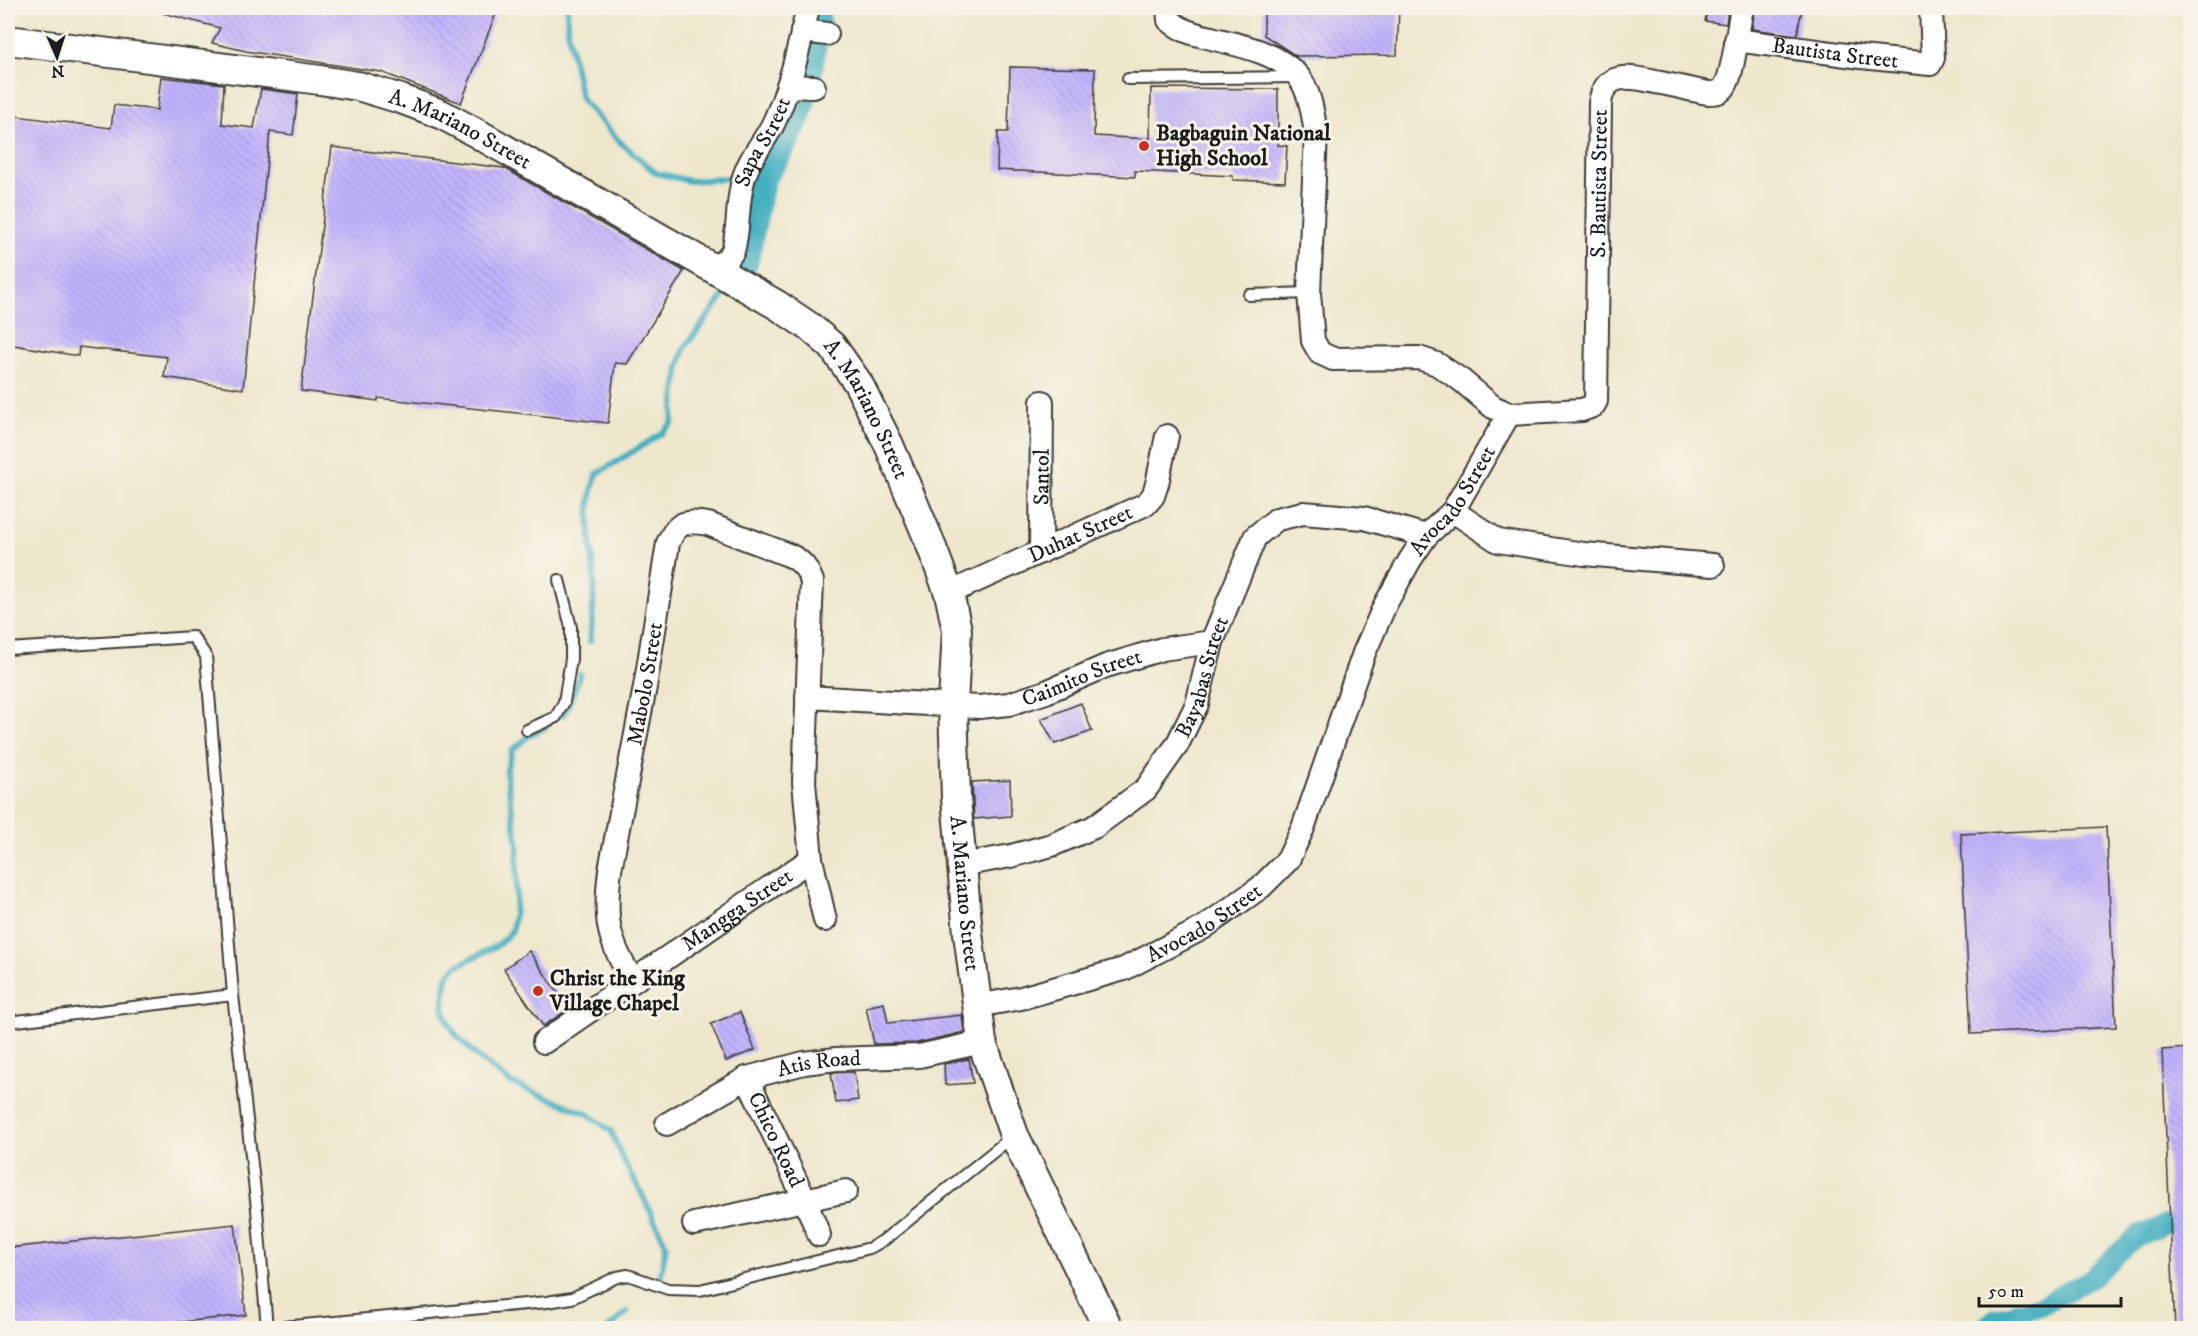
<svg xmlns="http://www.w3.org/2000/svg" width="2198" height="1336" viewBox="0 0 2198 1336" font-family="'IM FELL DW Pica',serif">
  <defs>
    <pattern id="building-back-hatch" width="6" height="6" patternUnits="userSpaceOnUse" patternTransform="scale(1.5)"><rect width="6" height="6" fill="#c1b3fd"/><path d="M-1 5l2 2M0 0l6 6M5-1l2 2" fill="none" stroke="#a599d8"/></pattern>
  </defs>
  <rect width="100%" height="100%" fill="#f7f3e8"/>
  <filter id="ink" filterUnits="userSpaceOnUse"><feTurbulence type="fractalNoise" baseFrequency=".0167" numOctaves="2"/><feDisplacementMap in="SourceGraphic" scale="12" xChannelSelector="R" yChannelSelector="G"/><feConvolveMatrix kernelMatrix="1 2 1 2 8 2 1 2 1" color-interpolation-filters="sRGB"/></filter>
  <filter id="wash" filterUnits="userSpaceOnUse"><feTurbulence type="fractalNoise" baseFrequency=".008" numOctaves="4" result="noise"/><feDisplacementMap in="SourceGraphic" scale="24" xChannelSelector="R" yChannelSelector="G"/><feGaussianBlur stdDeviation="1.35" result="paint"/><feColorMatrix in="noise" values="0 0 0 0 0 0 0 0 0 0 0 0 0 0 0 0 0 1.4 0 .05"/><feComposite in="paint" operator="in"/></filter>
  <g filter="url(#wash)">
    <rect width="100%" height="100%" fill="#efe7cc"/>
    <g fill="none" stroke-linecap="round" stroke-linejoin="round">
      <g stroke="#42afc0" stroke-width="6">
        <path d="M567,8L568,33L581,99L619,141L656,173L690,181L731,178"/>
        <path d="M736,273L742,260"/>
        <path d="M590,641C592,620 595,598 594,576C592,541 583,507 597,474L661,434L672,423L679,367L685,347L731,286"/>
        <path d="M562,716L567,709L580,674"/>
        <path d="M546,727L529,736L512,750L506,773L518,845L516,900L512,931L498,945L455,967L447,977L443,1007L448,1022L456,1035L480,1059L511,1083L588,1114L611,1131L624,1162L640,1190L666,1245L660,1280"/>
        <path d="M609,1328L627,1312"/>
      </g>
      <path stroke="#42afc0" stroke-width="20" d="M1983,1328L1996,1318L2042,1305L2090,1279L2136,1237L2164,1225"/>
      <g stroke="#42afc0" stroke-width="34">
        <path d="M749,177L759,176C777,152 793,123 801,93C807,70 809,44 814,20"/>
        <path d="M742,260L759,176"/>
      </g>
    </g>
    <g id="blocks">
      <g fill="url(#building-back-hatch)">
        <path d="M164,8H498L461,103L381,72L246,51L212,43L220,28L163,13Z"/>
        <path d="M1264,8H1399L1397,55L1296,56L1264,35Z"/>
        <path d="M1708,8H1728L1726,24L1705,21Z"/>
        <path d="M1755,8H1802L1797,35L1752,29Z"/>
        <path d="M1010,67L1095,69L1094,136L1150,139L1151,88L1278,89V145L1287,146L1285,182L1233,180V176L1135,171V177L997,170L998,132H1008Z"/>
        <path d="M161,77L224,84L222,124L254,128L261,89L298,94L293,135L270,132L243,389L164,377L167,357L79,347L78,356L8,344V115L111,128L114,105L157,110Z"/>
        <path d="M332,147L504,168L684,271L627,364L615,363L608,423L378,398V401L301,391Z"/>
        <path d="M1081,703L1092,731L1055,744L1041,719Z"/>
        <path d="M1010,780L1011,816L974,819L972,782Z"/>
        <path d="M2106,827L2116,1027L1971,1034L1961,834Z"/>
        <path d="M529,951L569,1009L543,1026L504,969Z"/>
        <path d="M884,1003L888,1023L962,1015L964,1032L917,1043L874,1044L866,1007Z"/>
        <path d="M740,1012L755,1050L726,1061L711,1024Z"/>
        <path d="M2190,1048V1329H2175L2162,1050Z"/>
        <path d="M969,1059L973,1083L945,1085L944,1064Z"/>
        <path d="M854,1072L858,1100L836,1103L831,1073Z"/>
        <path d="M235,1224L246,1315L117,1329H8V1248Z"/>
      </g>
    </g>
  </g>
  <g filter="url(#ink)">
    <use href="#blocks" fill-opacity="0" stroke="#3c3a36" stroke-width="1.5"/>
    <g fill="none" stroke-linecap="round" stroke-linejoin="round">
      <g stroke="#3c3a36" stroke-width="14">
        <g id="service">
          <path d="M1128,79L1296,77"/>
          <path d="M1249,295L1309,293"/>
          <path d="M8,649L193,637L206,656L233,995L257,1209L267,1328"/>
          <path d="M527,730L556,717L564,702L571,659V627L559,580"/>
          <path d="M8,1022L233,995"/>
          <path d="M272,1328L547,1302L572,1298L617,1277L628,1275L668,1289L700,1290L850,1253L870,1248L884,1240L1013,1136"/>
        </g>
      </g>
      <g stroke="#3c3a36" stroke-width="26">
        <g id="minor">
          <path d="M802,31L827,34"/>
          <path id="s1" d="M1736,40L1861,57L1930,64L1933,58L1931,8"/>
          <path d="M788,86L814,87"/>
          <path id="s2" d="M714,269L728,258L733,251C740,226 736,199 745,174C751,155 766,140 774,122C791,86 799,46 808,8"/>
          <path id="s3" d="M1509,414L1582,410L1593,406L1596,401L1600,103C1605,68 1635,78 1661,83C1677,86 1692,90 1708,93C1715,93 1721,93 1725,86C1734,72 1738,26 1742,8"/>
          <path d="M1453,511L1498,541L1584,554L1713,565"/>
          <path id="s4" d="M1041,552L1042,402"/>
          <path id="s5" d="M949,593L1146,504L1153,496L1157,484L1167,436"/>
          <path id="s6" d="M807,697L979,707L1009,704L1046,692L1106,666L1162,649L1212,642"/>
          <path id="s7" d="M961,865L1011,856L1052,845L1094,827L1146,789L1177,745L1197,704L1212,642L1255,537L1277,519L1303,513L1364,518L1426,536"/>
          <path id="s8" d="M633,981C607,940 604,918 610,870L645,687L668,543C677,522 686,520 708,524L791,556C803,562 807,569 812,581L804,782L811,859L825,920"/>
          <path id="s9" d="M977,1006L1021,998L1124,969L1203,928L1261,887L1288,860L1303,828L1364,653L1385,605L1410,560L1426,536L1453,511L1509,414L1493,407L1461,380L1437,364L1419,358L1333,359L1320,353L1313,341L1309,293L1316,133C1313,115 1310,90 1298,76C1278,53 1243,46 1215,39C1196,34 1184,33 1169,20L1168,8"/>
          <path id="s10" d="M544,1042L811,859"/>
          <path id="s11" d="M747,1078L805,1200L819,1235"/>
          <path id="s12" d="M667,1124L747,1078L804,1063L836,1059L919,1056L982,1042"/>
          <path d="M694,1224L846,1191"/>
        </g>
      </g>
      <g stroke="#3c3a36" stroke-width="32">
        <g id="tertiary">
          <path id="s13" d="M8,40L320,80L358,86L401,99L441,114L480,135L777,305L810,327L832,346L858,383L889,445L929,540L949,593L957,630L953,704L956,798L968,933L982,1042L1014,1135L1108,1328"/>
        </g>
      </g>
      <use href="#service" stroke="#fff" stroke-width="10"/>
      <use href="#minor" stroke="#fff" stroke-width="22"/>
      <use href="#tertiary" stroke="#fff" stroke-width="28"/>
    </g>
  </g>
  <g fill="#c8321e" stroke="#f7f3e8" stroke-width="2">
    <circle cx="1144" cy="146" r="6"/>
    <circle cx="538" cy="991" r="6"/>
  </g>
  <g text-anchor="middle" dominant-baseline="central" stroke-width="6" stroke-linejoin="round" paint-order="stroke">
    <g font-size="22" fill="#1c1c1c" stroke="#f7f3e8">
      <text stroke="none"><textPath href="#s1" startOffset="100">Bautista Street</textPath></text>
      <text stroke="none"><textPath href="#s13" startOffset="464">A. Mariano Street</textPath></text>
      <text stroke="none"><textPath href="#s2" startOffset="141">Sapa Street</textPath></text>
      <text stroke="none"><textPath href="#s3" startOffset="308">S. Bautista Street</textPath></text>
      <text stroke="none"><textPath href="#s13" startOffset="968">A. Mariano Street</textPath></text>
      <text stroke="none"><textPath href="#s4" startOffset="75">Santol</textPath></text>
      <text stroke="none"><textPath href="#s9" startOffset="748">Avocado Street</textPath></text>
      <text stroke="none"><textPath href="#s5" startOffset="144">Duhat Street</textPath></text>
      <text stroke="none"><textPath href="#s6" startOffset="280">Caimito Street</textPath></text>
      <text stroke="none"><textPath href="#s7" startOffset="330">Bayabas Street</textPath></text>
      <text stroke="none"><textPath href="#s8" startOffset="306">Mabolo Street</textPath></text>
      <text stroke="none"><textPath href="#s13" startOffset="1472">A. Mariano Street</textPath></text>
      <text stroke="none"><textPath href="#s10" startOffset="234">Mangga Street</textPath></text>
      <text stroke="none"><textPath href="#s9" startOffset="244">Avocado Street</textPath></text>
      <text stroke="none"><textPath href="#s12" startOffset="166">Atis Road</textPath></text>
      <text stroke="none"><textPath href="#s11" startOffset="68">Chico Road</textPath></text>
    </g>
    <g font-size="22" font-weight="bold" fill="#1c1c1c" stroke="#f7f3e8" text-anchor="start">
      <text x="1156" y="133">Bagbaguin National<tspan x="1156" dy="25">High School</tspan></text>
      <text x="550" y="978">Christ the King<tspan x="550" dy="25">Village Chapel</tspan></text>
    </g>
  </g>
  <rect width="2198" height="1336" fill="none" stroke="#f7f3e8" stroke-width="30"/>
  <g transform="translate(57 57) rotate(177)" stroke="#f7f3e8" stroke-width="4.5" paint-order="stroke">
  <path d="M0-4.5L10 22L0 15L-10 22Z" fill="#1c1c1c"/>
  <text y="-9" font-size="16" font-weight="bold" text-anchor="middle" fill="#1c1c1c">N</text>
  </g>
  <path d="M1979 1297v9h142v-9" fill="none" stroke="#1c1c1c" stroke-width="3"/>
  <text x="1988" y="1297" font-size="18" fill="#1c1c1c" stroke="#f7f3e8" stroke-width="4.5" paint-order="stroke">50 m</text>
</svg>
